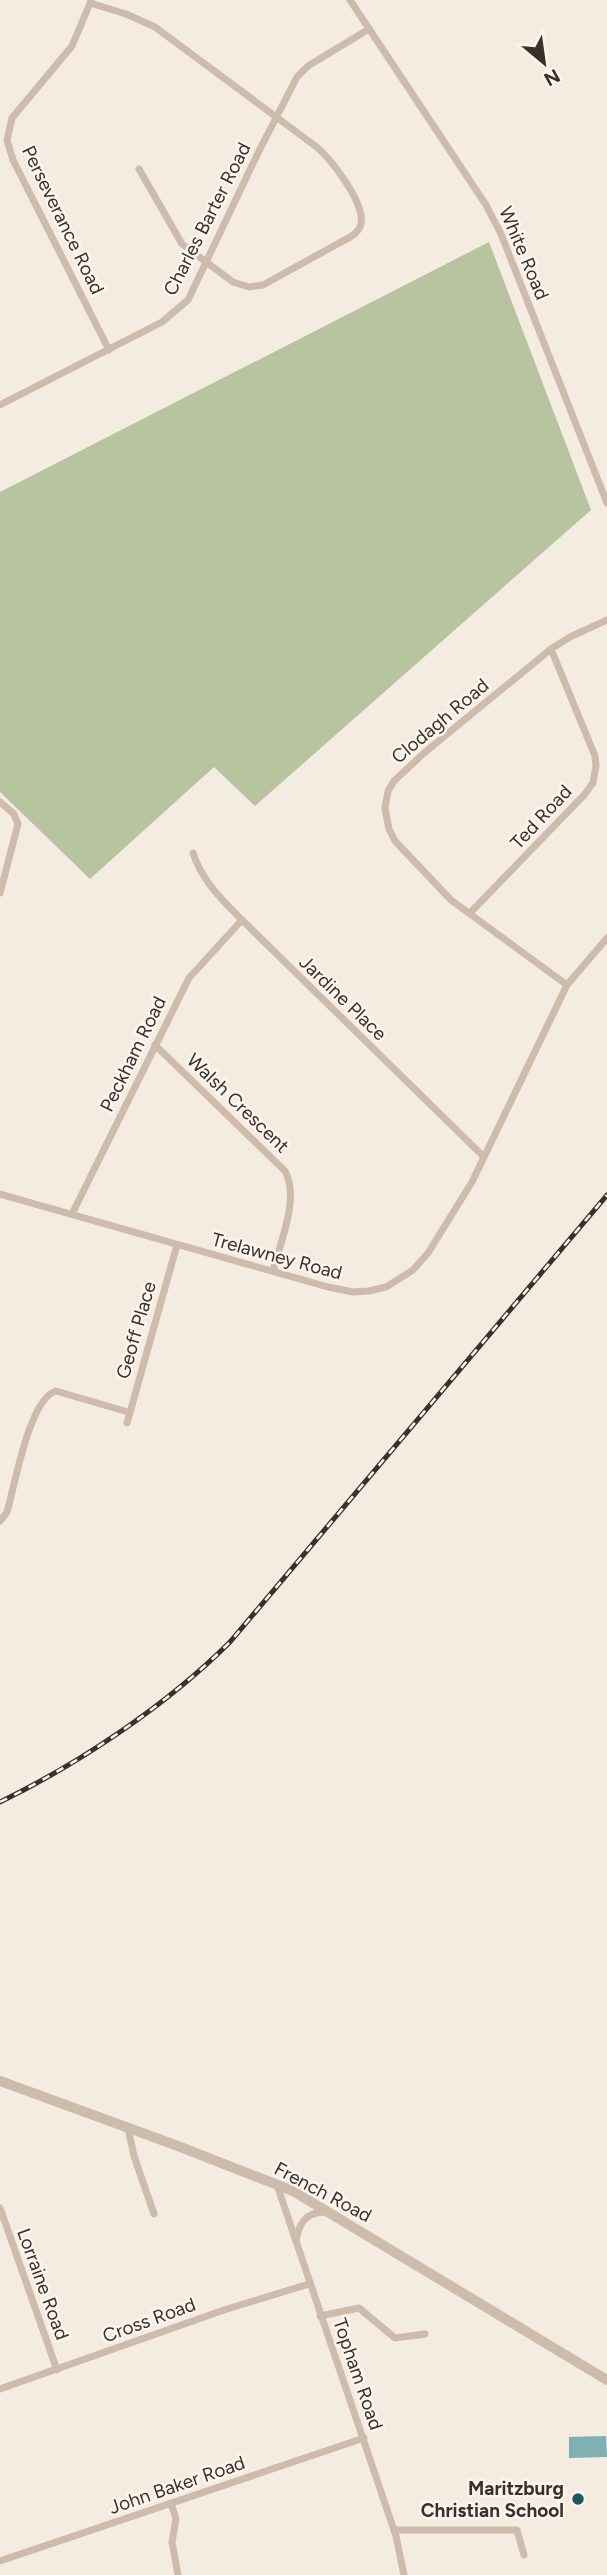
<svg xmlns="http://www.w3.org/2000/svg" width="607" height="2575" viewBox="0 0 607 2575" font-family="Figtree,sans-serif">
  <rect width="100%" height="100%" fill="#f4ebe1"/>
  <path fill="#b8c4a0" d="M489,242L591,510L255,806L214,767L90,879L0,792V492Z"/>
  <path fill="#7fb0b2" d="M606,2436L607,2457L569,2458V2437Z"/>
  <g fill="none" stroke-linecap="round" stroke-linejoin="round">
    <g stroke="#cdbbac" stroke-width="7">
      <path d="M350,0L486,205L501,234L607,503"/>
      <path d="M91,1L72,46L12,118L7,140L13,160L109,350"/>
      <path d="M90,3L126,14L155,27L318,148C333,162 365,203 361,224C359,233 349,238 341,242L263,285L249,287L233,282L182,244L139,169"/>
      <path d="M0,405L162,322L188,300L258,153L297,77L308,66L369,29"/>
      <path d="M0,802L14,814L18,824L0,893"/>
      <path d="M193,853C202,881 222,900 242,920L483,1156"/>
      <path d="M470,913L584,795L593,783L596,766L595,756L551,649"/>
      <path d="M567,985L451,900L395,841L389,829L385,808L388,791L394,781L424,753L551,649L570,637L607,620"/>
      <path d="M155,1045L285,1171C300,1198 280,1243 273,1271"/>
      <path d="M0,1194L328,1287L353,1292L369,1291L386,1287L413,1270L428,1253L472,1182L567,985L607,938"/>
      <path d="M72,1214L189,978L242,920"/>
      <path d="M127,1423L177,1245"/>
      <path d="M0,1521L7,1512C15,1485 29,1399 56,1391L128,1412"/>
      <path d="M128,2128L134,2156L154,2214"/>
      <path d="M277,2185L396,2536L404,2575"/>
      <path d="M0,2208L57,2370"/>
      <path d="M296,2241C299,2223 306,2212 325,2212"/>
      <path d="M320,2316L359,2308L395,2338L425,2334"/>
      <path d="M0,2389L224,2310L309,2284"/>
      <path d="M171,2503L176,2519L172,2542L178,2575"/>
      <path d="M394,2530H517L524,2555"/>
      <path d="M0,2561L364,2438"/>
    </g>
    <path stroke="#cdbbac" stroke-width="10" d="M0,2081L178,2146L293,2191L607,2380"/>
    <g stroke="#3b302b" stroke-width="5">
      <path id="rail" d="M0,1802C80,1763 167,1705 230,1642L607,1195"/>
    </g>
    <use href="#rail" stroke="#fbf5ee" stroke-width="2.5" stroke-dasharray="8" stroke-linecap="butt"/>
  </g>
  <circle fill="#1f5a5e" stroke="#fbf5ee" stroke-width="2.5" cx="578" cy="2499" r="7"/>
  <g text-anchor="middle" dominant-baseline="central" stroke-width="5" stroke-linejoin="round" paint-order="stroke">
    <g font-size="19" fill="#3b302b" stroke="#fbf5ee">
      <text transform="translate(207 219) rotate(-63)">Charles Barter Road</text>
      <text transform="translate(63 220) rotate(64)">Perseverance Road</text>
      <text transform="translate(524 253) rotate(67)">White Road</text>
      <text transform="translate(440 721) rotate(-40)">Clodagh Road</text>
      <text transform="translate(541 817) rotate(-47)">Ted Road</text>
      <text transform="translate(343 998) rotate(44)">Jardine Place</text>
      <text transform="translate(133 1054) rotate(-64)">Peckham Road</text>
      <text transform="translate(238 1103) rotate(44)">Walsh Crescent</text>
      <text transform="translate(277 1256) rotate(15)">Trelawney Road</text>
      <text transform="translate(136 1330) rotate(-74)">Geoff Place</text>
      <text transform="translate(323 2192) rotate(28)">French Road</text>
      <text transform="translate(43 2284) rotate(70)">Lorraine Road</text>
      <text transform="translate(149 2320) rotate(-20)">Cross Road</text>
      <text transform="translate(358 2374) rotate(71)">Topham Road</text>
      <text transform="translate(177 2485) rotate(-19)">John Baker Road</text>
    </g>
    <g font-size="19" font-weight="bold" fill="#3b302b" stroke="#fbf5ee" text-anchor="end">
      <text x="564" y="2488">Maritzburg<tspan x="564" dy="22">Christian School</tspan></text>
    </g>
  </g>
  <g transform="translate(544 63) rotate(151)" stroke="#fbf5ee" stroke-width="5" paint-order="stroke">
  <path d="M0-5L12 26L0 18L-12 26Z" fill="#3b302b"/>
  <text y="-10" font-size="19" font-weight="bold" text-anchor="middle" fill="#3b302b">N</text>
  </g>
</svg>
